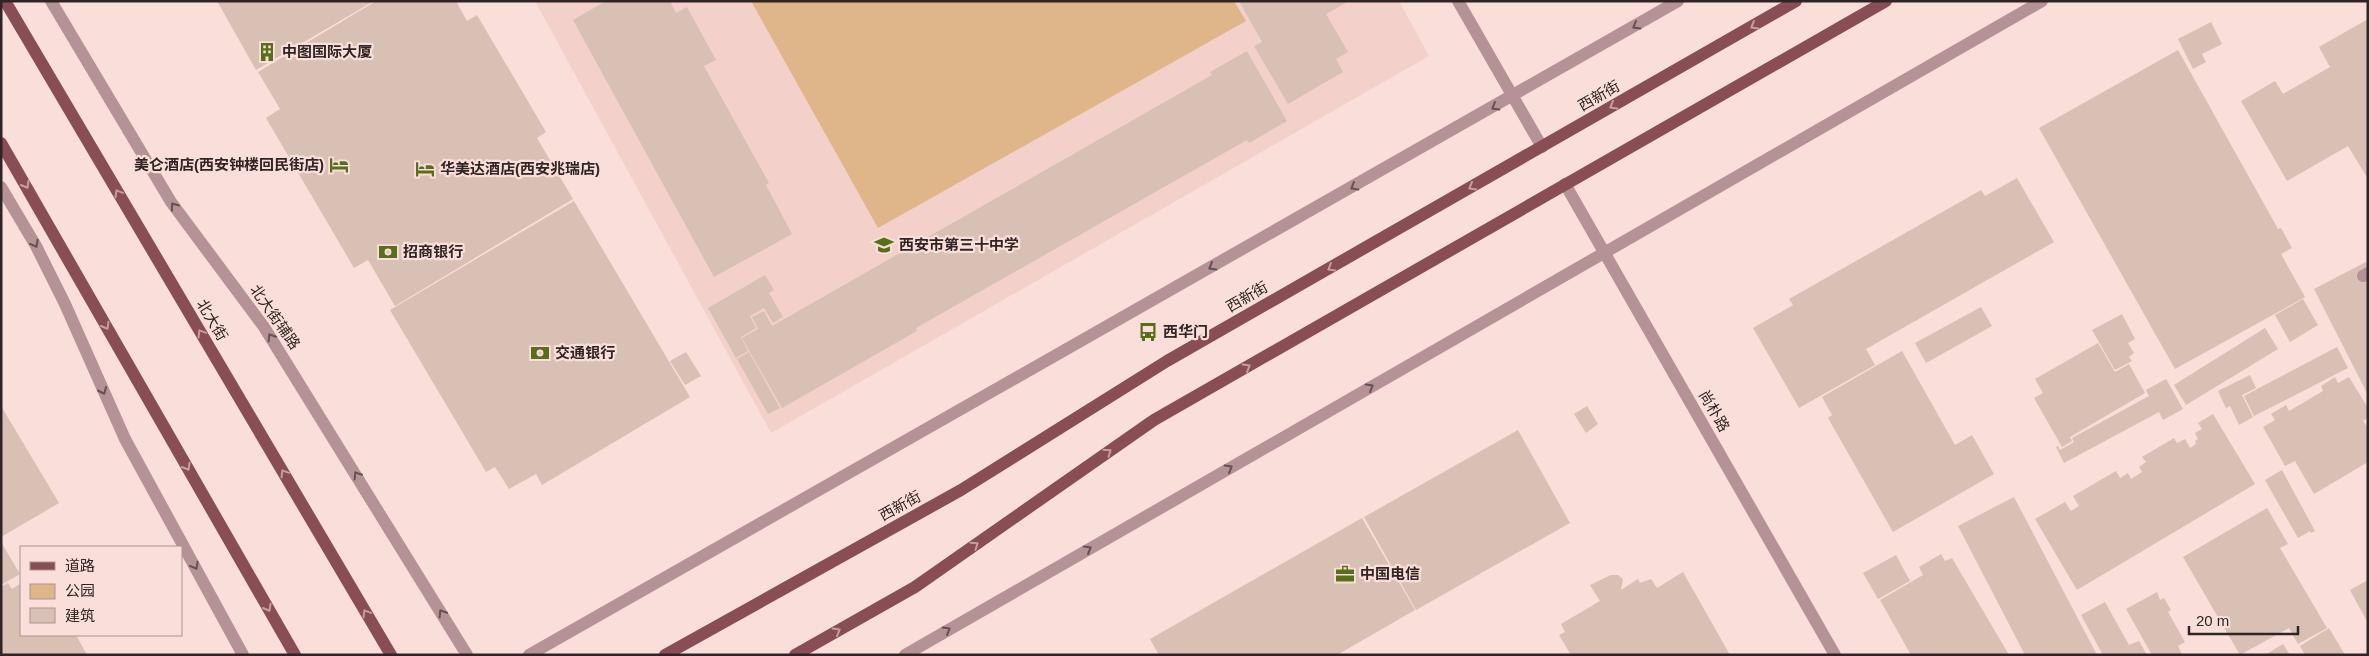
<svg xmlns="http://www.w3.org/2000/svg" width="2369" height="656" font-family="Helvetica,'Noto Sans SC',sans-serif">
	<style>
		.built { fill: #f4d0ca }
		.green { fill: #dfb58a }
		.building { fill: #d8c0b4 }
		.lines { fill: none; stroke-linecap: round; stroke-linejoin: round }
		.minor { stroke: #b59296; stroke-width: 12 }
		.major { stroke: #884d55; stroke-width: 12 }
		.oneway { stroke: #655152 }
		.oneway2 { stroke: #c79d9e }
		.labels { text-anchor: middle; stroke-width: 4.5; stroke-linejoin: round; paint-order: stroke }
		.poi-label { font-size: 15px; font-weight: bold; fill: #302524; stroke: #faded9; text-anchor: start }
		.street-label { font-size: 15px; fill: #302524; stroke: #faded9 }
	</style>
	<rect width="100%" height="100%" fill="#faded9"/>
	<polygon class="built" points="535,1 1399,1 1429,56 771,433"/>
	<polygon class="green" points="751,1 1234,1 1246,21 878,228"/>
	<g class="building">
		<polygon points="217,1 374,1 256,70"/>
		<polygon points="376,1 456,1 467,21 477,15 546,132 537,138 573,199 395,306 368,260 354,268 266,118 280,109 258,72"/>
		<polygon points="606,1 670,1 676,13 687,7 716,60 704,66 769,183 766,185 792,234 714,277 573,20"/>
		<polygon points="1239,1 1349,1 1326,14 1348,52 1336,59 1343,72 1288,104 1254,46 1262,42"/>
		<polygon points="2368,19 2368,179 2348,146 2287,181 2241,101 2275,81 2283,94 2330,67 2319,47"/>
		<polygon points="2211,22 2222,44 2202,54 2206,62 2193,69 2178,39"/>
		<polygon points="2178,50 2278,229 2281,228 2292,248 2281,254 2305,297 2175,369 2039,128"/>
		<polygon points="1247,51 1287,121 1249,143 1247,140 916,328 917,331 782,408 742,338 758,329 752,317 764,311 772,326 1212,75 1210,72"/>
		<polygon points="2017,178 2054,242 1866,349 1875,365 1799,408 1753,328 1793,305 1789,299 1981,190 1985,196"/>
		<polygon points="574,201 690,397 542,485 536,474 509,489 495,467 486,472 390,310"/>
		<polygon points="2368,261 2368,395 2314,289"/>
		<polygon points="765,275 774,290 769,293 783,317 773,323 764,308 750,316 756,328 741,337 748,351 736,358 708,308"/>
		<polygon points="2303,299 2318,325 2290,342 2275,315"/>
		<polygon points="1981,307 1992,326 1926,363 1915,343"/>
		<polygon points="2122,314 2135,339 2128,343 2134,353 2129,357 2132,361 2115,370 2092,330"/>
		<polygon points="2265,328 2278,349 2186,405 2174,385"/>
		<polygon points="2098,343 2115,372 2129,364 2145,393 2070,437 2072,441 2062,447 2034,398 2043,393 2035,379"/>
		<polygon points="2337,347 2348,368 2254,416 2244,396"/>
		<polygon points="1902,351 1955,445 1972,435 1994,474 1893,532 1828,418 1832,415 1822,397"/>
		<polygon points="686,352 701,376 685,385 670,361"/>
		<polygon points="749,352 780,408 768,414 737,359"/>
		<polygon points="2250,375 2256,388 2242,395 2253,417 2239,425 2230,406 2226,408 2218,391"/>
		<polygon points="2335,377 2338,383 2349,377 2368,408 2368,418 2363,421 2368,428 2368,462 2314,494 2295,461 2285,466 2263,427 2275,420 2271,414 2286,405 2289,411 2323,391 2321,386"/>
		<polygon points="2166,379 2183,409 2163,420 2159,412 2064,463 2056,447 2058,446 2060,450 2074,442 2072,438 2149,396 2146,390"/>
		<polygon points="1,406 59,503 1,537"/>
		<polygon points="1587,406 1598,424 1586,433 1574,414"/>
		<polygon points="2213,414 2255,484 2077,590 2035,519 2065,502 2071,511 2079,506 2073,496 2116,471 2120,478 2128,473 2131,479 2142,472 2139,467 2146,462 2142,457 2174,438 2177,443 2185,439 2190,448 2196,444 2195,441 2198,439 2195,433 2202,429 2198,423"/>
		<polygon points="1518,430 1570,523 1416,610 1364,517"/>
		<polygon points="2282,470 2315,531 2311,533 2310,531 2298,538 2265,480"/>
		<polygon points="2014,497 2097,655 2025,655 1958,526"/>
		<polygon points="2267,508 2288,544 2280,548 2327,628 2298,644 2289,628 2240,655 2183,557"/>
		<polygon points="1362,518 1415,610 1337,655 1159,655 1150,639"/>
		<polygon points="1,542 20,574 1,585"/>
		<polygon points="1941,554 1945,561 1952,558 2009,655 1911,655 1880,600 1923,575 1919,567"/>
		<polygon points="1896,555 1910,581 1878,599 1863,573"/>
		<polygon points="1683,572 1730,655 1571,655 1559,635 1565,632 1561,624 1600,601 1590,585 1611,575 1618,575 1623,579 1621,590 1638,579 1640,583 1651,579 1657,588"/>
		<polygon points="2368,580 2368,623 2350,590"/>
		<polygon points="8,583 12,589 21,583 21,635 76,635 87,655 1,655 1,587"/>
		<polygon points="2157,592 2160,600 2164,598 2171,610 2168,612 2185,642 2178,646 2182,655 2152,655 2126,609"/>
		<polygon points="2105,602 2129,645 2139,641 2147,655 2103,655 2081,615"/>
		<polygon points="2329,628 2345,655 2305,655 2300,646"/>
		<polygon points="2283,644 2290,655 2265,655"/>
	</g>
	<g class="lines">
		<g class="minor">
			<polyline points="51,1 171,202 264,327 467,655"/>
			<polyline points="1458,1 1542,147"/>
			<polyline points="1565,184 1835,655"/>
			<polyline points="1,187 36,246 65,304 125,439 243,655"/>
			<polyline points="2363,276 2368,273"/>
			<polyline points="529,655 1678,1"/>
			<polyline points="905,655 2042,1"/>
		</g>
		<g class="major">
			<polyline points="5,1 391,655"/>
			<polyline points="1,143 295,655"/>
			<polyline points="665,655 961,490 1167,361 1796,1"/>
			<polyline points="795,655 915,587 1154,420 1886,1"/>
		</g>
	</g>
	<defs><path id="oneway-chevron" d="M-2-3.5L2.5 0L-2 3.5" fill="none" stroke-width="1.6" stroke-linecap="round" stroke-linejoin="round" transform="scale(1.25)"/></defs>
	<g class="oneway">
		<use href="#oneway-chevron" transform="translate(1636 26) rotate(150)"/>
		<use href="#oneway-chevron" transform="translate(1495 107) rotate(150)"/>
		<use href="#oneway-chevron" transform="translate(1354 187) rotate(150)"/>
		<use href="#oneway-chevron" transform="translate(174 206) rotate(-126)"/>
		<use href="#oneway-chevron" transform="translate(35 244) rotate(61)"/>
		<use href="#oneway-chevron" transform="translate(1212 267) rotate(150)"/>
		<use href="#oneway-chevron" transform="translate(271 337) rotate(-122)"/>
		<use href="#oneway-chevron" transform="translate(1370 387) rotate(-30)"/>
		<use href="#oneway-chevron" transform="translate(103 391) rotate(66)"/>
		<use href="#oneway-chevron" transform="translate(1229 468) rotate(-30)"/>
		<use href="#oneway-chevron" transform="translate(357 475) rotate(-122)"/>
		<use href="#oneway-chevron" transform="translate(1088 549) rotate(-30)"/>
		<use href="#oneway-chevron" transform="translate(195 566) rotate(61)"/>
		<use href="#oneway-chevron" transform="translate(442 613) rotate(-122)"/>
		<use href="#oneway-chevron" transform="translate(947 630) rotate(-30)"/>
	</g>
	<g class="oneway2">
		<use href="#oneway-chevron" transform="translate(1754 26) rotate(150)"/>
		<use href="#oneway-chevron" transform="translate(1613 106) rotate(150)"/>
		<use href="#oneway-chevron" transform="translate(26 185) rotate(60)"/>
		<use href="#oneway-chevron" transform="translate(1472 187) rotate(150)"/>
		<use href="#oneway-chevron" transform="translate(118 193) rotate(-121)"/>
		<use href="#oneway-chevron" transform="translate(1331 268) rotate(150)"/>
		<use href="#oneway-chevron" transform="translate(106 326) rotate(60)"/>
		<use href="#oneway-chevron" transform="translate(201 333) rotate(-121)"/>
		<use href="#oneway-chevron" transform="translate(1247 367) rotate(-30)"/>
		<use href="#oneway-chevron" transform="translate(1108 452) rotate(-35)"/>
		<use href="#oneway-chevron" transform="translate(187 467) rotate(60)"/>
		<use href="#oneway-chevron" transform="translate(284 473) rotate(-121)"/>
		<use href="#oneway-chevron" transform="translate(975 545) rotate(-35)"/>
		<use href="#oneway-chevron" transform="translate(268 608) rotate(60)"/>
		<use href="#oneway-chevron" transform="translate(366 613) rotate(-121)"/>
		<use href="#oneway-chevron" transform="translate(837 631) rotate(-30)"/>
	</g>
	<defs>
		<g id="building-bare" transform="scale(1.5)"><path d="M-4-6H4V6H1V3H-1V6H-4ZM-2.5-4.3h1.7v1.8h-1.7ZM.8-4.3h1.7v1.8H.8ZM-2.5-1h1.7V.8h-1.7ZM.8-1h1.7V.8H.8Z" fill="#596e1d" stroke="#faded9" stroke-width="2.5" paint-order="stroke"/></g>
		<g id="hotel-bare" transform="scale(1.5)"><path d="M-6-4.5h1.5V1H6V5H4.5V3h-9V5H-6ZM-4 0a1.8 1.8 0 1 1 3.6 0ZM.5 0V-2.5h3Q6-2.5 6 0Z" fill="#596e1d" stroke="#faded9" stroke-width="2.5" paint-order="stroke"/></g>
		<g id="school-bare" transform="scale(1.5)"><path d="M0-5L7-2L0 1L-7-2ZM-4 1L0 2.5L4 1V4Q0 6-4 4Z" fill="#596e1d" stroke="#faded9" stroke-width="2.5" paint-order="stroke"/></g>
		<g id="bank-bare" transform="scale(1.5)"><path d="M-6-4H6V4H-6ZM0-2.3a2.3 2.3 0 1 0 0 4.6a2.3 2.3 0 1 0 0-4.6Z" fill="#596e1d" stroke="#faded9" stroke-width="2.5" paint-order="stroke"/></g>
		<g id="bus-bare" transform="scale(1.5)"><path d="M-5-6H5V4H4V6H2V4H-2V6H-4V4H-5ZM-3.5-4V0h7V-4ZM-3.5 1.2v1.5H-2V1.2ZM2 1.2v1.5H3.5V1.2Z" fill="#596e1d" stroke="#faded9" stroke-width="2.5" paint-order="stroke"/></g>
		<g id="office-bare" transform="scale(1.5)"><path d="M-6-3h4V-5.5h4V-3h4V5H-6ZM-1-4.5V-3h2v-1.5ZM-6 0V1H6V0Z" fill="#596e1d" stroke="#faded9" stroke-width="2.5" paint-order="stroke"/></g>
	</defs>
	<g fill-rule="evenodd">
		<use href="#building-bare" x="267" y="52"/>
		<use href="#hotel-bare" x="339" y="165"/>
		<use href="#hotel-bare" x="425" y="169"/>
		<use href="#school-bare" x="884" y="245"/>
		<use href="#bank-bare" x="388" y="252"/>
		<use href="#bus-bare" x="1148" y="332"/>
		<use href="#bank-bare" x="540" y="353"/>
		<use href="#office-bare" x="1345" y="574"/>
	</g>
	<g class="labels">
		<g class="poi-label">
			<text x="282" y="57">中图国际大厦</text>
			<text x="324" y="170" text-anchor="end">美仑酒店(西安钟楼回民街店)</text>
			<text x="440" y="174">华美达酒店(西安兆瑞店)</text>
			<text x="899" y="250">西安市第三十中学</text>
			<text x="403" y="257">招商银行</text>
			<text x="1163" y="337">西华门</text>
			<text x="555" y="358">交通银行</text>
			<text x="1360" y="579">中国电信</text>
		</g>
		<g class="street-label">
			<text transform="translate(1599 96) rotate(-30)" y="5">西新街</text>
			<text transform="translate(1247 297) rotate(-30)" y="5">西新街</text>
			<text transform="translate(275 317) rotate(55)" y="5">北大街辅路</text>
			<text transform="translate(212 320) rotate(59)" y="5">北大街</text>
			<text transform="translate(1714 411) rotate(60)" y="5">尚朴路</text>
			<text transform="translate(900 506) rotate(-29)" y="5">西新街</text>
		</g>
	</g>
	<rect width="2369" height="656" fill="none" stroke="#302524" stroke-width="5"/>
	<rect x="20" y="546" width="162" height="90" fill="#faded9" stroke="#a99491"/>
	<rect x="30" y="562" width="25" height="8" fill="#884d55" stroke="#a99491"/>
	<text x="65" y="571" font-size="15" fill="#302524">道路</text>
	<rect x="30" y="584" width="25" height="15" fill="#dfb58a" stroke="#a99491"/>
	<text x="65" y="596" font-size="15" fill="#302524">公园</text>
	<rect x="30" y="608" width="25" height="15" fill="#d8c0b4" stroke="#a99491"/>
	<text x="65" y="621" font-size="15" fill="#302524">建筑</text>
	<path d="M2189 626v8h109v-8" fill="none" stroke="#302524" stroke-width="2.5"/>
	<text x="2196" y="626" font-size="15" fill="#302524" stroke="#faded9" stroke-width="4" paint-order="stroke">20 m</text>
</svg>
